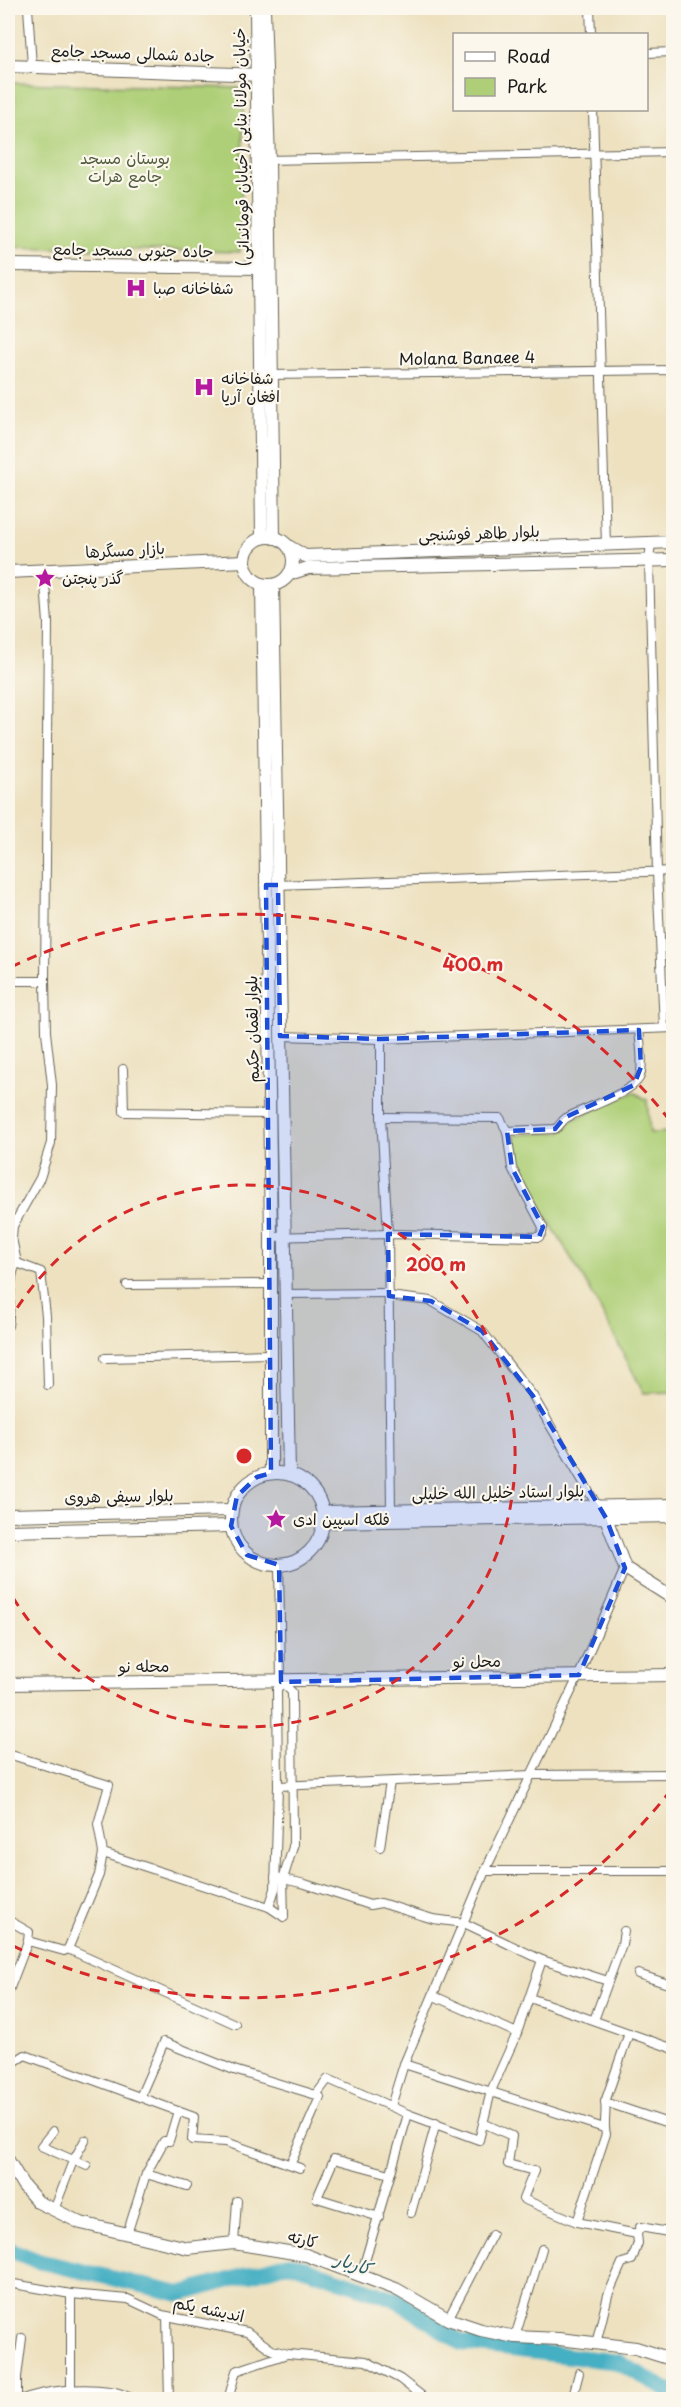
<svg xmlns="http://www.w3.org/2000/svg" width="681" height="2407" font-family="'Playpen Sans','Playpen Sans Arabic',sans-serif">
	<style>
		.green { fill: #aecf77; stroke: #65764a; stroke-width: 1.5 }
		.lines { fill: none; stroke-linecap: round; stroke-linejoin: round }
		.river { stroke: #45afc3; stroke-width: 16 }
		.street-casing { stroke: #656155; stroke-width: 10 }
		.secondary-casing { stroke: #656155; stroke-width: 14 }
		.street { stroke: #fff; stroke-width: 8 }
		.secondary { stroke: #fff; stroke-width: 12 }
		.marked { fill: #1d4ed8; fill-opacity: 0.2; stroke: #1d4ed8; stroke-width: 4.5; stroke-dasharray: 12 8; stroke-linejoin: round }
		.ring { fill: none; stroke: #d62828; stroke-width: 3; stroke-dasharray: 10 8 }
		.labels { text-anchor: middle; stroke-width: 4.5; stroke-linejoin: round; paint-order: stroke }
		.street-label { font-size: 16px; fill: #1c1c1c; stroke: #fbf7ec }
		.park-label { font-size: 16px; fill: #4f5b3c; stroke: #fbf7ec }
		.poi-label { font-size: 16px; fill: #1c1c1c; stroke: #fbf7ec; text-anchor: start }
		.water-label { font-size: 18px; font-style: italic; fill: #2e5e67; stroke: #fbf7ec }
		.centre { fill: #d62828; stroke: #fbf7ec; stroke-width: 3 }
		.ring-label { font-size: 18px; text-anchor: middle; font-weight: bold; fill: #d62828; stroke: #fbf7ec; stroke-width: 4.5; stroke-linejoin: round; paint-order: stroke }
	</style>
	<rect width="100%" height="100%" fill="#fbf7ec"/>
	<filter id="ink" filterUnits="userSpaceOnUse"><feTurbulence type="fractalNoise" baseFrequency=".0167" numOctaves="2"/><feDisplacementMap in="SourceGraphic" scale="12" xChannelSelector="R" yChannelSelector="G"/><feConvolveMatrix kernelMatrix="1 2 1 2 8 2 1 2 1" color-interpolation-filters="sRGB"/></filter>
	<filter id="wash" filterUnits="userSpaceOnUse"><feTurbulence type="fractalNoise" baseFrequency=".008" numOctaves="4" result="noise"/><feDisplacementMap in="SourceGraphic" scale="24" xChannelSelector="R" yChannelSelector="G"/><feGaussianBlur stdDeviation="1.35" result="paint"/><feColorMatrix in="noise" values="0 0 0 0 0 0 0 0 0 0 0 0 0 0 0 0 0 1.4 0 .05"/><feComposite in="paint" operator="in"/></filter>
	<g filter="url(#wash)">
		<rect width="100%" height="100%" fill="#ede1c0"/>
		<g class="green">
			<polygon points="8,83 244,88 240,252 8,247"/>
			<polygon points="634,1092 647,1100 650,1133 673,1132 673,1392 644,1393 588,1286 517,1168 515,1135 561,1132 568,1122"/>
		</g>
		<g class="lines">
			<polyline class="river" points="8,2249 38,2261 180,2294 290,2263 396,2299 462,2343 618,2362 674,2394"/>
		</g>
	</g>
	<g filter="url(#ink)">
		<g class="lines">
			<g class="street-casing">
				<g id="street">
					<polyline points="28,8 32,66"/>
					<polyline points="590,8 591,34"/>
					<polyline points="646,53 674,52"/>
					<polyline points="593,110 606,545"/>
					<polyline points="266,160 674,152"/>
					<polyline points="267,375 674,370"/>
					<polyline points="651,543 649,561 657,872 664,1028"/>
					<polyline points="276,885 674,871"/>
					<polyline points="8,981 45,981"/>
					<polyline points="280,1036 381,1039 674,1028"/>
					<polyline points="381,1039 381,1117 388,1234 391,1511"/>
					<polyline points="123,1069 124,1112 269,1114"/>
					<path d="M507,1131L555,1129C561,1126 562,1119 568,1117C583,1109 635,1092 640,1076C644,1063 640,1044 639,1030"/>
					<polyline points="271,1237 388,1234 539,1237 542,1233 543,1227 512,1168 507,1131 500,1118 381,1117"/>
					<polyline points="17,1263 41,1272 46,1316 48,1385"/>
					<polyline points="127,1285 271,1284"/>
					<polyline points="285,1294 389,1293"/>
					<polyline points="389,1296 431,1301 482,1331 533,1396 599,1509"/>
					<path d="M8,1326C11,1308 8,1276 17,1263L12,1238L13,1226L40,1178L51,1143L52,1085L46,1032L45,981L48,623L44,571"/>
					<polyline points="105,1358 271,1354"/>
					<polyline points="281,1682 292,1692 293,1847 283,1879 284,1917"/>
					<polyline points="8,1754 109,1785 98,1824 103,1853 269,1907 284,1917"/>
					<polyline points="278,1786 532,1775 674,1774"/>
					<polyline points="380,1847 390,1782"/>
					<polyline points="485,1871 674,1871"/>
					<polyline points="275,1877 305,1884 370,1905 381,1903 433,1919 464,1923 542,1960 608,1981"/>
					<polyline points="269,1907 275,1889 278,1786 277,1690 281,1682 279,1565"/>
					<polyline points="8,1920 29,1932 28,1941 8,1993"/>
					<polyline points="28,1941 64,1951 68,1949 235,2024"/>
					<polyline points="68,1949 99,1875 103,1853"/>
					<polyline points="638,1974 674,1986"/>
					<polyline points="434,1996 517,2033"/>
					<polyline points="530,1998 674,2049"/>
					<polyline points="594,2020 622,1944 624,1931"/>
					<polyline points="404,2064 604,2128"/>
					<polyline points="8,2066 25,2055 194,2117 192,2140 226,2142 300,2168"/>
					<polyline points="140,2097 164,2042 234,2070 316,2095 328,2079 408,2114 479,2140 491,2091 517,2033 542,1960"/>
					<polyline points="605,2102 674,2125"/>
					<polyline points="391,2106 404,2064 485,1871 579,1675 625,1568"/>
					<polyline points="483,2123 512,2136 508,2164 534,2171 523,2199 577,2222 637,2234 640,2227 674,2233"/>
					<polyline points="53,2131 41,2146 87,2166"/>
					<polyline points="291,2163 320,2097 316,2095"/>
					<polyline points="146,2174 187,2186"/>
					<polyline points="54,2210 73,2161 85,2140"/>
					<polyline points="411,2213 436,2123"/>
					<polyline points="379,2217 317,2198 334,2159 390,2174"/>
					<path d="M577,2222L606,2134C603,2124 607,2113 605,2102L629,2033"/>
					<polyline points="127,2234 146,2174 164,2141 169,2141 178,2111"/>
					<polyline points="234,2243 237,2201"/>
					<polyline points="361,2275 408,2114"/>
					<polyline points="8,2283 71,2294 128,2299 162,2315 247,2332 272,2350 288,2354 366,2361 400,2379 427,2400"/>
					<polyline points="167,2316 169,2400"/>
					<polyline points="448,2319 492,2235"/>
					<polyline points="515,2337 542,2249"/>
					<polyline points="596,2344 608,2295 622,2263 632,2260 638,2243 637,2234"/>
					<polyline points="71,2391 71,2294"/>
					<polyline points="17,2400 17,2377 22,2338"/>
					<path d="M20,2400C46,2390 82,2387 110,2391C119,2392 128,2397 137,2400"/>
					<polyline points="228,2400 236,2371 287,2354"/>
					<polyline points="572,2400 579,2373"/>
				</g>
			</g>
			<g class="secondary-casing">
				<g id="secondary">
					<polyline points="256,8 262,538"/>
					<polyline points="264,8 269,161 274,538"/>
					<polyline points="8,66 265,75"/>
					<polyline points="8,265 259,268"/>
					<circle cx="269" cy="561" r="24"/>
					<polyline points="288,546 305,556 674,542"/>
					<polyline points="8,572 245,561"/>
					<polyline points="289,574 308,568 674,560"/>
					<polyline points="262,585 271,1237 271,1473"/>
					<polyline points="273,585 289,1474"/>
					<circle cx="277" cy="1519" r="46"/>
					<polyline points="323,1512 674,1505"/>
					<polyline points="8,1515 232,1510"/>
					<polyline points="606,1518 625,1568 674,1599"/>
					<polyline points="324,1522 674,1516"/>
					<polyline points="8,1531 231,1526"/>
					<polyline points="8,1684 674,1675"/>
					<polyline points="8,2160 23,2185 38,2202 81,2223 188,2248 234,2243 306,2255 396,2289 448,2319 481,2330 515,2337 559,2339 636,2348 674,2360"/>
				</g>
			</g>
			<use href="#street" class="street"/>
			<use href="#secondary" class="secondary"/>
		</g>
	</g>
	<path class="marked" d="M266,885H278L280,1036L381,1039L639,1030L641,1067L634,1085L564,1118L555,1129L507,1131L512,1168L543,1227L539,1237L388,1234L389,1296L431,1301L482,1331L533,1396L606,1518L625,1568L579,1675L281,1682L279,1565L247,1555L231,1526L237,1496L257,1477L271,1473Z"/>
	<g class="ring">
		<path d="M8 1323A271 271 0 1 1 8 1589"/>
		<path d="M671 1790A542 542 0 0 1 11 1945M11 967A542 542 0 0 1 671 1122"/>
	</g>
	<defs>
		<g id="hospital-bare" transform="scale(1.62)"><path d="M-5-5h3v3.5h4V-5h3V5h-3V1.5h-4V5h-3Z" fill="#b5179e" stroke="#fbf7ec" stroke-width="2.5" paint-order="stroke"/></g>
		<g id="sight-bare" transform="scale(1.62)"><path d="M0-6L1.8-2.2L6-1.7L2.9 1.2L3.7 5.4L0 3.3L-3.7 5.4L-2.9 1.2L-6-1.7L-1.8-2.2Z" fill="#b5179e" stroke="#fbf7ec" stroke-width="2.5" paint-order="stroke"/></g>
	</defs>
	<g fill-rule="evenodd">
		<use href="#hospital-bare" x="136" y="288"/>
		<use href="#hospital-bare" x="204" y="387"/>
		<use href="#sight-bare" x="45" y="578"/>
		<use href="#sight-bare" x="276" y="1519"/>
	</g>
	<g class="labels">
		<g class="street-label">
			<text transform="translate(133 53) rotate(2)" y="6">جاده شمالی مسجد جامع</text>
			<text transform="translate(241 147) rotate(-91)" y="6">خیابان مولانا بنایی (خیابان قوماندانی)</text>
			<text transform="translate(133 250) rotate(1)" y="6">جاده جنوبی مسجد جامع</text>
			<text transform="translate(467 358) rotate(-1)" y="6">Molana Banaee 4</text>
			<text transform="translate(479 533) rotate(-2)" y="6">بلوار طاهر فوشنجی</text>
			<text transform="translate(125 550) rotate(-3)" y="6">بازار مسگرها</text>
			<text transform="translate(252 1029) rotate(-91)" y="6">بلوار لقمان حکیم</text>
			<text transform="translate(498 1492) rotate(-1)" y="6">بلوار استاد خلیل الله خلیلی</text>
			<text transform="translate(119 1496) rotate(-1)" y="6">بلوار سیفی هروی</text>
			<text transform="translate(477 1661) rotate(-1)" y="6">محل نو</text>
			<text transform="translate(144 1666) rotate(-1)" y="6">محله نو</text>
			<text transform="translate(303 2239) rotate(14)" y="6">کارته</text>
			<text transform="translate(209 2309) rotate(12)" y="6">اندیشه یکم</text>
		</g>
		<g class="park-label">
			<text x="125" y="164">بوستان مسجد<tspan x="125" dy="18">جامع هرات</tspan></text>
		</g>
		<g class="poi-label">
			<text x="153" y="294">شفاخانه صبا</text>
			<text x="221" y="384">شفاخانه<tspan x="221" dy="18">افغان آریا</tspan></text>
			<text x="62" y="584">گذر پنجتن</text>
			<text x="293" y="1525">فلکه اسپین ادی</text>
		</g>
		<g class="water-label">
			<text transform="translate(353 2264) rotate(18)" y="6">کاربار</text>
		</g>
	</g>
	<circle cx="244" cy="1456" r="9" class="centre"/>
	<g class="ring-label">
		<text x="473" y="971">400 m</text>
		<text x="436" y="1271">200 m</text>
	</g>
	<rect width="681" height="2407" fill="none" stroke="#fbf7ec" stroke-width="30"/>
	<rect x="453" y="33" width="195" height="78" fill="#fbf7ec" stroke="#a29f99" stroke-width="1.5"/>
	<rect x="465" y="52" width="30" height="9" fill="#ffffff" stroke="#a29f99" stroke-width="1.5"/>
	<text x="507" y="63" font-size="18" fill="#1c1c1c">Road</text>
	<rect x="465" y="78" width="30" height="18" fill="#aecf77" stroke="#a29f99" stroke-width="1.5"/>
	<text x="507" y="93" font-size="18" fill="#1c1c1c">Park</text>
</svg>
